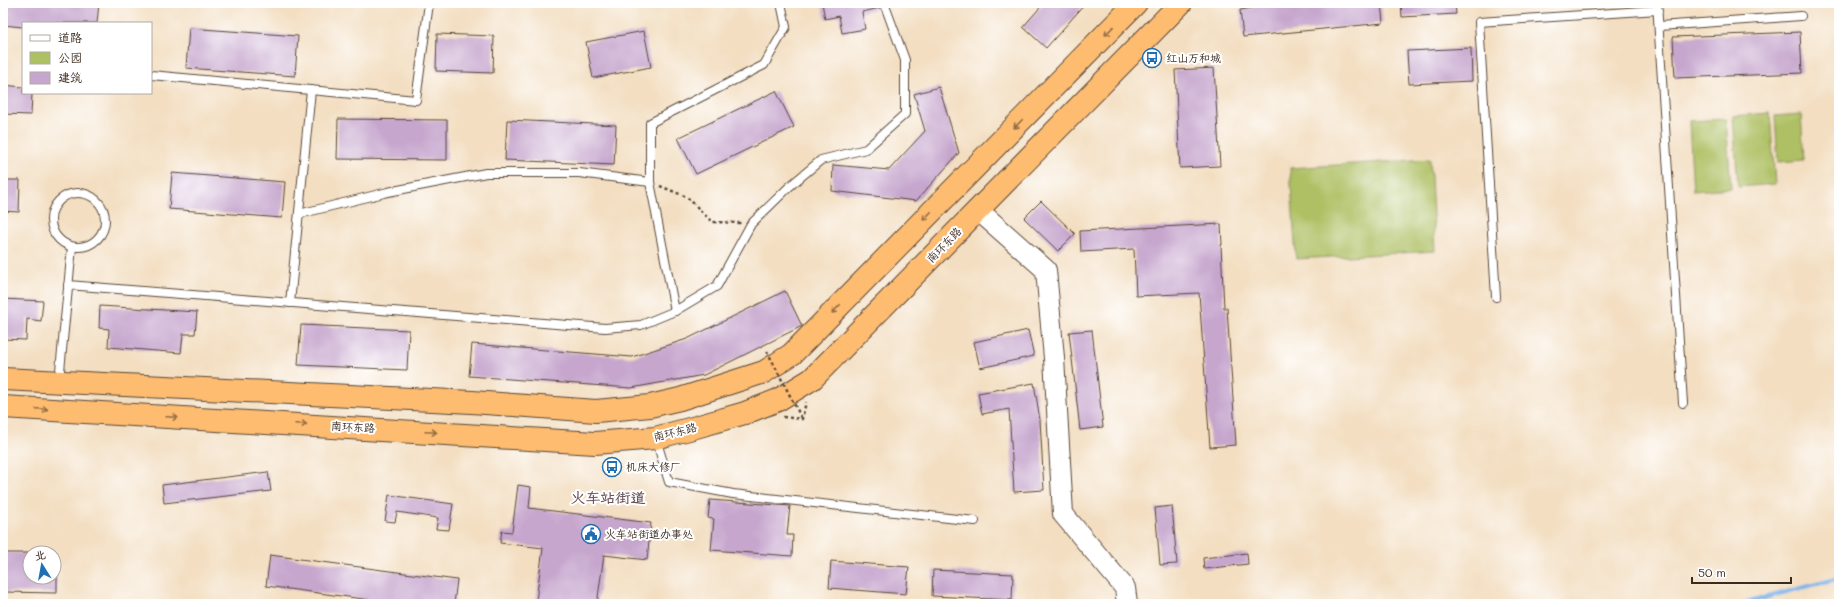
<svg xmlns="http://www.w3.org/2000/svg" width="1842" height="607" font-family="Mali,'LXGW WenKai TC',sans-serif">
	<style>
		.green { fill: #aec064; stroke: #747541 }
		.lines { fill: none; stroke-linecap: round; stroke-linejoin: round }
		.stream { stroke: #7cb3eb; stroke-width: 4 }
		.building { fill: #c6a6cd }
		.service-casing { stroke: #574536; stroke-width: 10 }
		.tertiary-casing { stroke: #574536; stroke-width: 22 }
		.trunk-casing { stroke: #574536; stroke-width: 24 }
		.path { stroke: #574536; stroke-width: 2.5; stroke-dasharray: 3 3; stroke-linecap: butt }
		.service { stroke: #fff; stroke-width: 8 }
		.tertiary { stroke: #fff; stroke-width: 20 }
		.trunk { stroke: #febc70; stroke-width: 22 }
		.path-bridge { stroke: #574536; stroke-width: 2.5; stroke-dasharray: 3 3; stroke-linecap: butt }
		.oneway { stroke: #936c43 }
		.labels { text-anchor: middle; stroke-width: 4; stroke-linejoin: round; paint-order: stroke }
		.poi-label { font-size: 11px; fill: #3b2a1e; stroke: #fff; text-anchor: start }
		.street-label { font-size: 11px; fill: #3b2a1e; stroke: #fff }
		.district-label { font-size: 15px; font-weight: bold; fill: #6c555b; stroke: #fff }
	</style>
	<rect width="100%" height="100%" fill="#fff"/>
	<filter id="ink" filterUnits="userSpaceOnUse"><feTurbulence type="fractalNoise" baseFrequency=".025" numOctaves="2"/><feDisplacementMap in="SourceGraphic" scale="8" xChannelSelector="R" yChannelSelector="G"/><feConvolveMatrix kernelMatrix="1 2 1 2 8 2 1 2 1" color-interpolation-filters="sRGB"/></filter>
	<filter id="wash" filterUnits="userSpaceOnUse"><feTurbulence type="fractalNoise" baseFrequency=".012" numOctaves="4" result="noise"/><feDisplacementMap in="SourceGraphic" scale="16" xChannelSelector="R" yChannelSelector="G"/><feGaussianBlur stdDeviation="0.9" result="paint"/><feColorMatrix in="noise" values="0 0 0 0 0 0 0 0 0 0 0 0 0 0 0 0 0 1.4 0 .05"/><feComposite in="paint" operator="in"/></filter>
	<g filter="url(#wash)">
		<rect width="100%" height="100%" fill="#f3dec1"/>
		<g class="green">
			<polygon points="1770,113 1775,184 1738,187 1733,116"/>
			<polygon points="1801,114 1804,160 1778,162 1775,116"/>
			<polygon points="1726,119 1731,188 1693,191 1689,121"/>
			<polygon points="1430,159 1435,251 1296,259 1290,168"/>
		</g>
		<g class="lines">
			<polyline class="stream" points="1742,604 1839,578"/>
		</g>
		<g id="blocks">
			<g class="building">
				<polygon points="3,3 99,3 97,23 23,23 23,27 3,25"/>
				<polygon points="822,3 879,3 880,8 862,12 865,29 842,33 839,16 825,19"/>
				<polygon points="1044,3 1086,3 1046,48 1023,27"/>
				<polygon points="1252,3 1381,3 1383,23 1243,37 1240,10 1253,8"/>
				<polygon points="1401,3 1455,3 1456,14 1402,17"/>
				<polygon points="189,28 298,36 295,76 186,68"/>
				<polygon points="644,31 651,67 593,78 586,42"/>
				<polygon points="1800,32 1802,73 1675,78 1673,37"/>
				<polygon points="437,34 494,36 493,73 436,71"/>
				<polygon points="1471,48 1472,81 1409,84 1407,51"/>
				<polygon points="1214,68 1220,166 1180,168 1175,70"/>
				<polygon points="3,85 23,87 23,93 32,93 31,115 3,114"/>
				<polygon points="939,87 959,153 916,201 832,191 833,165 889,170 925,131 914,94"/>
				<polygon points="776,91 794,127 696,174 678,138"/>
				<polygon points="338,119 447,120 447,160 337,159"/>
				<polygon points="507,120 616,125 614,165 505,160"/>
				<polygon points="172,173 285,182 282,218 169,209"/>
				<polygon points="3,180 20,180 19,212 3,211"/>
				<polygon points="1041,201 1075,234 1058,251 1024,218"/>
				<polygon points="1221,224 1222,245 1221,245 1224,308 1227,308 1236,445 1210,447 1199,293 1136,296 1134,249 1081,252 1080,231"/>
				<polygon points="785,291 802,326 704,375 631,388 469,376 472,344 632,357 687,339"/>
				<polygon points="3,299 43,301 41,321 27,319 26,340 3,339"/>
				<polygon points="100,306 197,312 195,334 183,334 181,353 108,347 109,329 99,328"/>
				<polygon points="301,325 409,330 407,370 298,365"/>
				<polygon points="1028,330 1034,356 980,368 974,342"/>
				<polygon points="1092,330 1103,427 1080,430 1069,332"/>
				<polygon points="1034,383 1040,420 1044,490 1014,492 1009,409 982,414 978,393"/>
				<polygon points="268,472 271,491 164,503 162,485"/>
				<polygon points="518,485 531,487 529,508 651,523 647,560 604,555 597,604 563,603 563,604 536,601 543,548 500,543 502,531 512,532"/>
				<polygon points="389,495 453,504 449,530 436,529 438,518 397,512 395,522 385,521"/>
				<polygon points="710,500 790,506 787,535 793,535 792,556 711,550 714,519 708,518"/>
				<polygon points="1172,506 1177,564 1160,565 1155,508"/>
				<polygon points="4,553 30,553 30,577 57,577 57,593 3,592"/>
				<polygon points="1247,553 1248,564 1204,569 1203,558"/>
				<polygon points="270,555 457,580 454,604 401,604 266,586"/>
				<polygon points="831,561 909,567 906,594 829,588"/>
				<polygon points="933,570 1013,574 1012,600 932,596"/>
			</g>
		</g>
	</g>
	<g filter="url(#ink)">
		<use href="#blocks" fill-opacity="0" stroke="#574536" stroke-width="1"/>
		<g class="lines">
			<g class="service-casing">
				<g id="service">
					<polyline points="1657,3 1683,403"/>
					<polyline points="1659,26 1801,16"/>
					<polyline points="151,75 416,100 429,3"/>
					<circle cx="78" cy="220" r="27"/>
					<polyline points="299,214 388,192 486,173 579,173 650,182"/>
					<polyline points="68,285 605,328 641,325 675,311 717,286 751,224 790,186 821,160 866,149 905,114 905,60 884,3"/>
					<polyline points="1496,297 1479,22 1658,10"/>
					<polyline points="290,303 311,90"/>
					<polyline points="675,311 650,182 650,123 764,65 786,27 781,3"/>
					<polyline points="59,381 72,247"/>
					<polyline points="656,439 669,482 733,494 975,521"/>
				</g>
			</g>
			<g class="tertiary-casing">
				<polyline id="tertiary" points="978,210 1046,270 1054,358 1063,514 1125,588 1127,604"/>
			</g>
			<g class="trunk-casing">
				<g id="trunk">
					<polyline points="3,379 472,402 596,411 650,406 680,399 764,372 792,354 1136,3"/>
					<polyline points="3,407 595,443 655,438 689,429 745,413 778,400 812,379 1181,3"/>
				</g>
			</g>
			<g class="path">
				<polyline points="660,186 687,197 712,222 741,223"/>
				<polyline points="783,417 802,419 806,402"/>
			</g>
			<use href="#service" class="service"/>
			<use href="#tertiary" class="tertiary"/>
			<use href="#trunk" class="trunk"/>
			<polyline class="path-bridge" points="767,351 802,419"/>
		</g>
		<defs><path id="oneway-shaft" d="M-6 0H5M1.5-3L5.5 0L1.5 3" fill="none" stroke-width="1.6" stroke-linecap="round" stroke-linejoin="round"/></defs>
		<g class="oneway">
			<use href="#oneway-shaft" transform="translate(1109 31) rotate(134)"/>
			<use href="#oneway-shaft" transform="translate(1018 124) rotate(134)"/>
			<use href="#oneway-shaft" transform="translate(927 216) rotate(134)"/>
			<use href="#oneway-shaft" transform="translate(836 309) rotate(134)"/>
			<use href="#oneway-shaft" transform="translate(42 409) rotate(3)"/>
			<use href="#oneway-shaft" transform="translate(172 417) rotate(3)"/>
			<use href="#oneway-shaft" transform="translate(301 424) rotate(3)"/>
			<use href="#oneway-shaft" transform="translate(431 432) rotate(3)"/>
		</g>
	</g>
	<defs>
		<g id="bus-ring" transform="scale(1)"><circle r="9.5" fill="#fff" stroke="#1f6fb2" stroke-width="1.5"/><path d="M-5-6H5V4H4V6H2V4H-2V6H-4V4H-5ZM-3.5-4V0h7V-4ZM-3.5 1.2v1.5H-2V1.2ZM2 1.2v1.5H3.5V1.2Z" fill="#1f6fb2"/></g>
		<g id="civic-ring" transform="scale(1)"><circle r="9.5" fill="#fff" stroke="#1f6fb2" stroke-width="1.5"/><path d="M-.6-6.5H3V-4.5H.6V-3L4-1V1h2V6H-6V1h2V-1L-.6-3ZM-1.2 2.5V6h2.4V2.5Z" fill="#1f6fb2"/></g>
	</defs>
	<g fill-rule="evenodd">
		<use href="#bus-ring" x="1152" y="58"/>
		<use href="#bus-ring" x="612" y="467"/>
		<use href="#civic-ring" x="591" y="534"/>
	</g>
	<g class="labels">
		<g class="poi-label">
			<text x="1166" y="62">红山万和城</text>
			<text x="626" y="471">机床大修厂</text>
			<text x="605" y="538">火车站街道办事处</text>
		</g>
		<g class="street-label">
			<text transform="translate(944 245) rotate(-46)" y="4">南环东路</text>
			<text transform="translate(353 427) rotate(3)" y="4">南环东路</text>
			<text transform="translate(675 432) rotate(-14)" y="4">南环东路</text>
		</g>
		<g class="district-label">
			<text x="608" y="503">火车站街道</text>
		</g>
	</g>
	<rect width="1842" height="607" fill="none" stroke="#fff" stroke-width="16"/>
	<rect x="22" y="22" width="130" height="72" fill="#ffffff" stroke="#b1aaa5"/>
	<rect x="30" y="35" width="20" height="6" fill="#ffffff" stroke="#b1aaa5"/>
	<text x="58" y="42" font-size="12" fill="#3b2a1e">道路</text>
	<rect x="30" y="52" width="20" height="12" fill="#aec064" stroke="#b1aaa5"/>
	<text x="58" y="62" font-size="12" fill="#3b2a1e">公园</text>
	<rect x="30" y="72" width="20" height="12" fill="#c6a6cd" stroke="#b1aaa5"/>
	<text x="58" y="82" font-size="12" fill="#3b2a1e">建筑</text>
	<g transform="translate(42 565) rotate(349)"><circle r="19" fill="#ffffff" stroke="#b1aaa5"/>
	<path d="M0-3L7 15L0 10L-7 15Z" fill="#1f6fb2"/>
	<text y="-6" font-size="11" font-weight="bold" text-anchor="middle" fill="#3b2a1e">北</text>
	</g>
	<path d="M1692 577v6h99v-6" fill="none" stroke="#3b2a1e" stroke-width="2"/>
	<text x="1698" y="577" font-size="12" fill="#3b2a1e" stroke="#ffffff" stroke-width="3" paint-order="stroke">50 m</text>
</svg>
